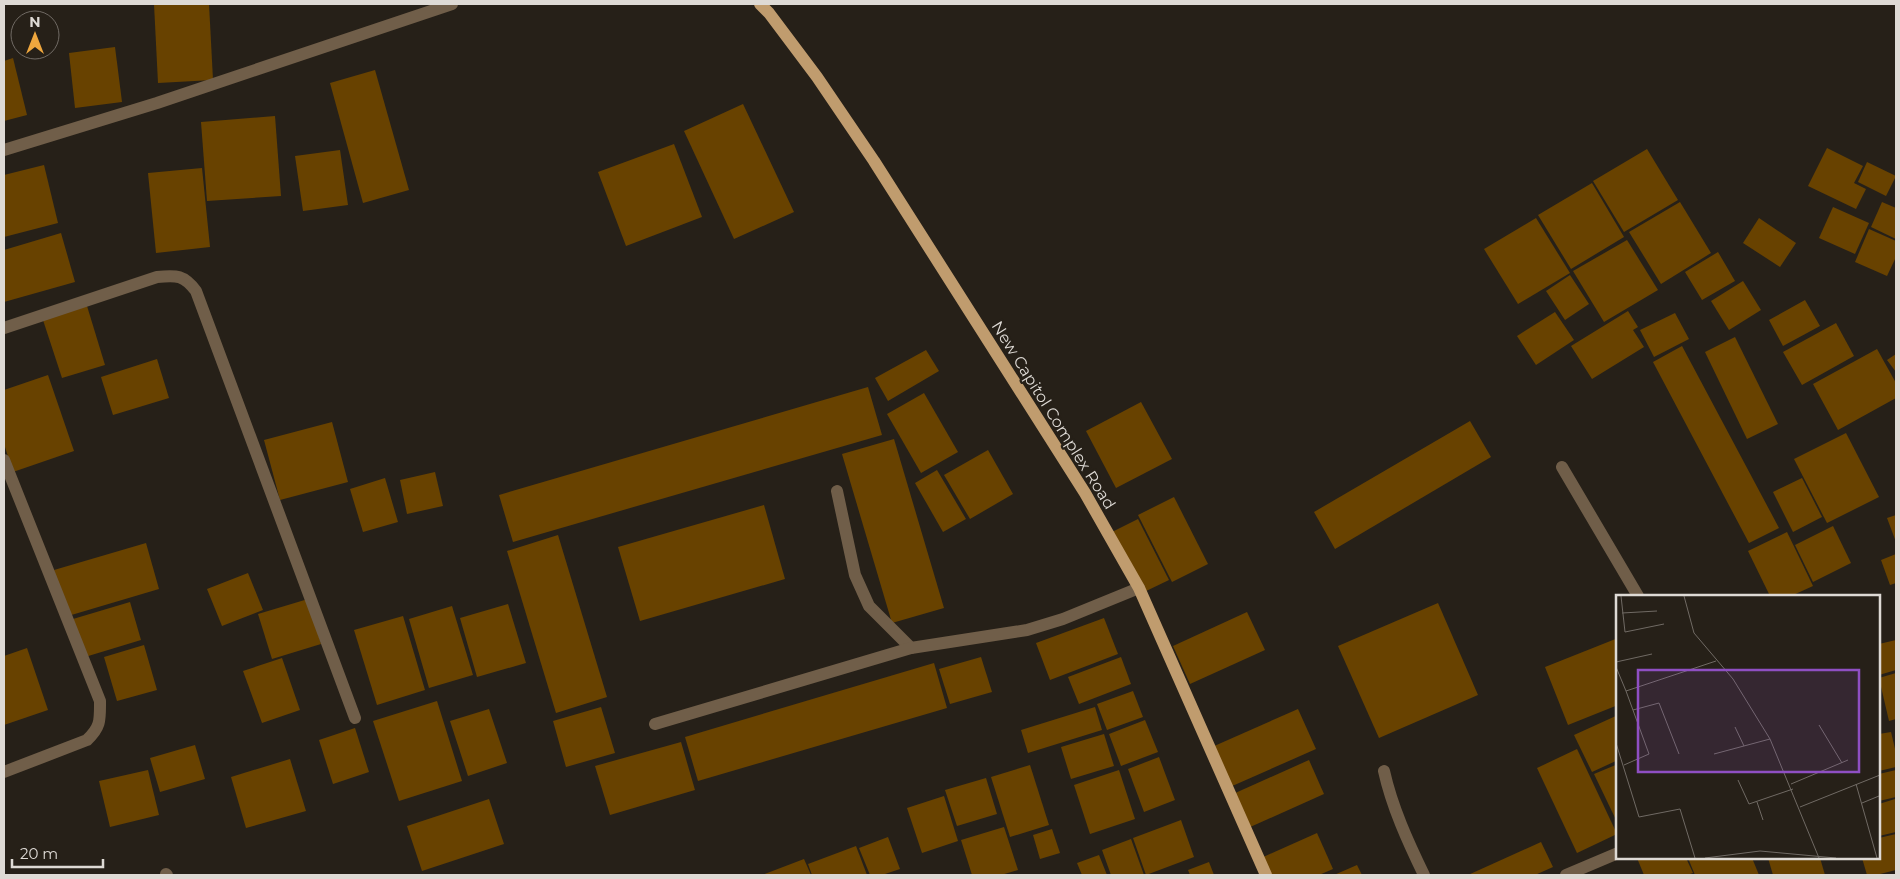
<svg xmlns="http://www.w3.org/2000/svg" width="1900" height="879" font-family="Montserrat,sans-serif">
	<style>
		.building { fill: #684200 }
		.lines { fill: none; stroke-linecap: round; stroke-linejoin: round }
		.minor { stroke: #705e49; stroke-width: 12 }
		.major { stroke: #c09c6e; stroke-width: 12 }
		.labels { text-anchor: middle; stroke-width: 4.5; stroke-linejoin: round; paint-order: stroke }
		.street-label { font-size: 16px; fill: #dedad5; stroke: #262018 }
		.inset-road { fill: none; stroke: #706a64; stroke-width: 1 }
		.view { fill: #8f4fc3; fill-opacity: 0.15; stroke: #8f4fc3; stroke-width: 2.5 }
		.inset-edge { fill: none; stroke: #dedad5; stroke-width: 2.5 }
	</style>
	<rect width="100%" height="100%" fill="#262018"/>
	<g class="building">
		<polygon points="154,4 209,4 213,80 158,83"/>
		<polygon points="115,47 122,102 75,108 69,53"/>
		<polygon points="13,58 27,115 4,121 4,61"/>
		<polygon points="375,70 409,190 363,203 330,83"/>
		<polygon points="743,104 794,212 734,239 684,131"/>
		<polygon points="275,116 281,196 207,201 201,122"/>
		<polygon points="674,144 702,217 626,246 598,172"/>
		<polygon points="1827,148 1863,166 1854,183 1866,189 1856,209 1808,186"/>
		<polygon points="1647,149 1678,200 1624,232 1593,181"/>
		<polygon points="340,150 348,205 303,211 295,156"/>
		<polygon points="1867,162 1896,176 1886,196 1858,182"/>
		<polygon points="44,165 58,223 4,237 4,175"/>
		<polygon points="202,168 210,247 156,253 148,173"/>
		<polygon points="1592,183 1624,237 1571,269 1538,215"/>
		<polygon points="1680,202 1711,253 1661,284 1629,232"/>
		<polygon points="1882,202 1896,208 1896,239 1871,227"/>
		<polygon points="1833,207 1869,223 1855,254 1819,238"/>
		<polygon points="1536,218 1570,273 1518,304 1484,249"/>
		<polygon points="1759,218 1796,243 1780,267 1743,243"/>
		<polygon points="1869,229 1896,241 1896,257 1887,276 1855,262"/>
		<polygon points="61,233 75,282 4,302 4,250"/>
		<polygon points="1627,240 1658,290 1604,322 1573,271"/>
		<polygon points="1718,252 1735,281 1702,300 1685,272"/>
		<polygon points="1570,275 1589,304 1565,320 1546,291"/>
		<polygon points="1743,281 1761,310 1729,330 1711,301"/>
		<polygon points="1805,300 1820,326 1783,346 1769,320"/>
		<polygon points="87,306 105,365 62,378 43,320"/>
		<polygon points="1628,311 1638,327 1633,330 1644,347 1592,379 1571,346"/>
		<polygon points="1555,312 1574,340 1536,365 1517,336"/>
		<polygon points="1675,313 1689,339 1654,357 1640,330"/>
		<polygon points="1836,323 1854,356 1802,385 1783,352"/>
		<polygon points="1735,337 1778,424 1747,439 1705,352"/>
		<polygon points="1682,346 1779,528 1749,543 1653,362"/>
		<polygon points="1877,349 1896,383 1896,398 1838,430 1813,384"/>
		<polygon points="926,350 939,371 888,401 875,378"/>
		<polygon points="1896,354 1896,372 1887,360"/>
		<polygon points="157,359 169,398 113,415 101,377"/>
		<polygon points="48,375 74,451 13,472 4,444 4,390"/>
		<polygon points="868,387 882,435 513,542 499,495"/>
		<polygon points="924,393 958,452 921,473 887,414"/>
		<polygon points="1141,402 1172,459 1116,488 1086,431"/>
		<polygon points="1470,421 1491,457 1335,549 1314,512"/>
		<polygon points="332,422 348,482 280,500 264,440"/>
		<polygon points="1846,433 1879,497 1827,523 1794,459"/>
		<polygon points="894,439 944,608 892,623 842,454"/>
		<polygon points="988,450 1013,494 970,519 944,475"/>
		<polygon points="937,470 966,519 943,532 915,483"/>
		<polygon points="435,472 443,506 407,514 400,480"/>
		<polygon points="385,478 398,522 363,532 350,489"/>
		<polygon points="1802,478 1822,517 1793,532 1773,492"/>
		<polygon points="1174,497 1208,564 1172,582 1138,515"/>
		<polygon points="764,505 785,579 640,621 618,547"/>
		<polygon points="1896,515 1896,542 1887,518"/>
		<polygon points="1138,519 1169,580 1142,593 1112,532"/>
		<polygon points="1833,526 1851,563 1813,582 1795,545"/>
		<polygon points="1787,532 1813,586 1791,596 1770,596 1748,551"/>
		<polygon points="558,535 607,697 556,713 507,551"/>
		<polygon points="146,543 159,589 68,616 54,570"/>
		<polygon points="1896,554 1896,583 1890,585 1881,560"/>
		<polygon points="248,573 263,610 222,626 207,589"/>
		<polygon points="308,599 321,644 272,659 258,614"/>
		<polygon points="130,602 141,640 85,657 73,619"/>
		<polygon points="1438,603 1478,695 1379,738 1338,646"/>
		<polygon points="508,604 526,663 477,677 460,618"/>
		<polygon points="452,606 473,675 429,688 409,619"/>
		<polygon points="1247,612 1265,650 1190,684 1173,646"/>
		<polygon points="403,616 425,690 377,705 354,630"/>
		<polygon points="1104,618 1118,654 1050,680 1036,643"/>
		<polygon points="1618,638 1618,705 1568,725 1545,667"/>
		<polygon points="1896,640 1896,670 1879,675 1879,644"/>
		<polygon points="144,645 157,690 117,701 104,657"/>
		<polygon points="27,648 48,710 4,725 4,656"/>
		<polygon points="981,657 992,692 950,704 939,669"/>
		<polygon points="1121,657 1131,684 1079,704 1068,677"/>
		<polygon points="282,658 300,710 262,723 243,671"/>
		<polygon points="934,663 947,708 698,781 685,737"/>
		<polygon points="1896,673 1896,719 1889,721 1879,678"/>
		<polygon points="1133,691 1143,717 1107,730 1097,704"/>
		<polygon points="437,701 462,781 399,801 373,721"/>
		<polygon points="601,707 615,753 566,767 553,721"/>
		<polygon points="1095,707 1102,730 1028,753 1021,730"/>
		<polygon points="489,709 507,763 468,776 450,721"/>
		<polygon points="1298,709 1316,749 1230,787 1212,747"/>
		<polygon points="1618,715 1618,760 1592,772 1574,735"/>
		<polygon points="1145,720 1158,752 1121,766 1109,734"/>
		<polygon points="355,728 369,772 333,784 319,740"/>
		<polygon points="1891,732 1896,753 1896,767 1879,771 1879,734"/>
		<polygon points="1104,734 1114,766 1071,779 1061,747"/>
		<polygon points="681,742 695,790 610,815 595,766"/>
		<polygon points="195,745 205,779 160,792 150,758"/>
		<polygon points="1577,749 1617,834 1577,853 1537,768"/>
		<polygon points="1159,757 1175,800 1144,812 1128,769"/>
		<polygon points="290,759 306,811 246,828 231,777"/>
		<polygon points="1309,760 1324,794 1248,828 1233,794"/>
		<polygon points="1618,764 1618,824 1594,774"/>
		<polygon points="1030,765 1049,825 1010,837 991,777"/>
		<polygon points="148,770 159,815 110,827 99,781"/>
		<polygon points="1119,770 1135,819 1090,834 1074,785"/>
		<polygon points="1896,770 1896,797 1879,801 1879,774"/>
		<polygon points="986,778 997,814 957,826 945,790"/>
		<polygon points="944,796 958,841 922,853 907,808"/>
		<polygon points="489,799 504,844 422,871 407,826"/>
		<polygon points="1895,799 1896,832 1879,836 1879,804"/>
		<polygon points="1181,820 1194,857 1146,875 1133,838"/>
		<polygon points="1004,827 1018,870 1001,875 972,875 961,840"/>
		<polygon points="1052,829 1060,853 1040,859 1033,835"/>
		<polygon points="1317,833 1333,869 1319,875 1269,875 1261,858"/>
		<polygon points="1896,834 1896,870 1876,875 1867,875 1862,858 1879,858 1879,838"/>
		<polygon points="888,837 900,869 882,875 870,875 859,848"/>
		<polygon points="1131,839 1144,875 1111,875 1102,850"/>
		<polygon points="1541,842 1553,867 1535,875 1468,875"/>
		<polygon points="856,846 867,875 812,875 808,864"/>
		<polygon points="1099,855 1107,875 1082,875 1077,863"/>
		<polygon points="1637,858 1686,858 1693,873 1687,875 1644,875"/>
		<polygon points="1688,858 1752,858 1759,875 1695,875"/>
		<polygon points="1768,858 1820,858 1825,875 1773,875"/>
		<polygon points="804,859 811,875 762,875"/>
		<polygon points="1209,862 1214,875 1190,875 1188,870"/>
		<polygon points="1357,865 1362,875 1334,875"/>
	</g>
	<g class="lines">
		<g class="minor">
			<polyline points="4,150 157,103 452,4"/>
			<path d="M4,328L157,277C177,275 184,275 196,291L355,718"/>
			<path d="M4,460L100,701C100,720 101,727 87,740L4,772"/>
			<polyline points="1562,467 1638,596"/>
			<polyline points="837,491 855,575 869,606 911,648"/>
			<polyline points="655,724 911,648 1027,630 1063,619 1139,588"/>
			<path d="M1384,771C1392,807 1408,842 1424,875"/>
			<polyline points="166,874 167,875"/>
			<polyline points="1566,875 1618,853"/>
		</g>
		<polyline class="major" points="760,4 769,13 817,77 874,161 1085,493 1139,588 1266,875"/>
	</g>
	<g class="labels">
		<g class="street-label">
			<text transform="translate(1054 415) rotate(58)" y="6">New Capitol Complex Road</text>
		</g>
	</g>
	<g transform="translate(1616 595)">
		<rect width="264" height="264" fill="#262018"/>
		<path class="inset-road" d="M5,1L9,37L48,29M68,1L78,38L117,84L154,144L203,263M6,18L41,16M0,67L36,59M0,72L10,96L100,66M17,115L43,108L63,159M203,130L226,168M119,132L128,151M0,148L23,222L64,214L79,263M98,159L154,144M8,170L33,159L10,96M122,185L133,209L177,194M175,189L232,165M240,189L261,263M141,207L147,225M246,208L263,201M184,212L264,180M89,263L144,256L220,263"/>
		<path class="view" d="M22,75H243V177H22Z"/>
		<rect width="264" height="264" class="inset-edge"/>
	</g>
	<rect width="1900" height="879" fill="none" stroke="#dedad5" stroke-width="10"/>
	<g transform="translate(35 35)"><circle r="24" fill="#262018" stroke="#706a64"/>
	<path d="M0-4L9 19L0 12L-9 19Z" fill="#efa73e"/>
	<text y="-8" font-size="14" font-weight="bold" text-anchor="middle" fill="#dedad5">N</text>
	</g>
	<path d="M12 859v8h91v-8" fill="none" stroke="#dedad5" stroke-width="2.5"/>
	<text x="20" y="859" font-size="15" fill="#dedad5" stroke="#262018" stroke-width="4" paint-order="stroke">20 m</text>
</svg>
